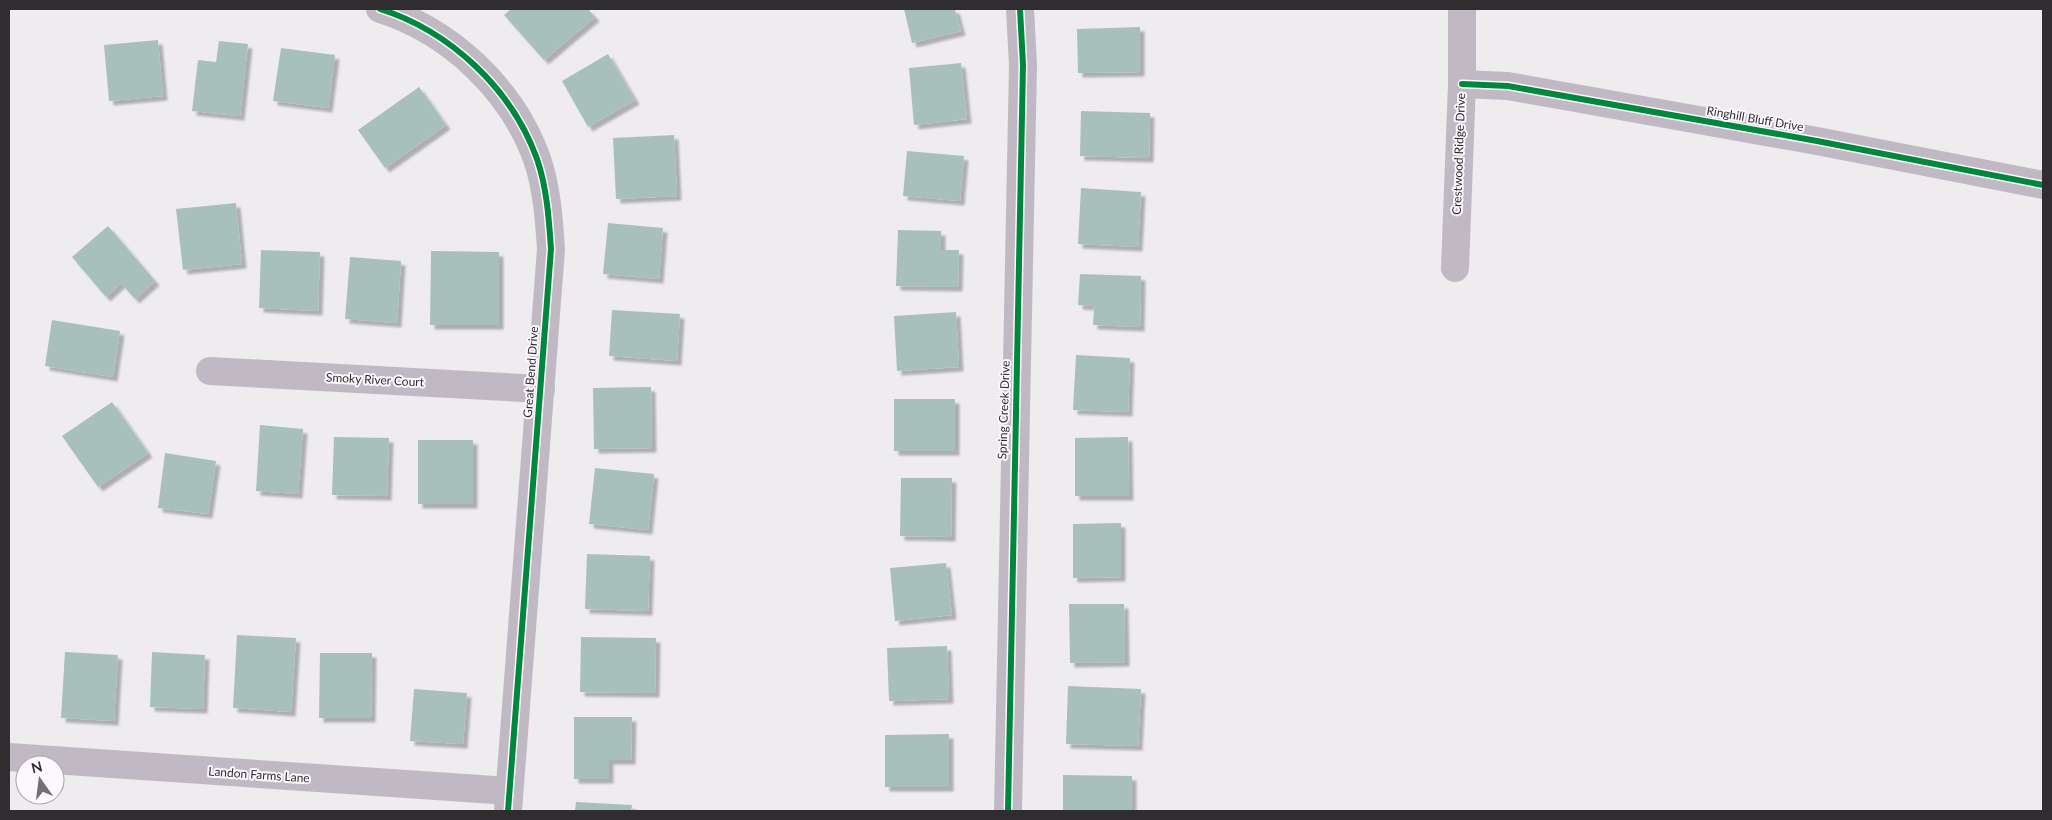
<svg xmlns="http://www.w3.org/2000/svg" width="2052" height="820" font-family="Lato,sans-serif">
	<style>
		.building { fill: #a8c0bc; filter: url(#shadow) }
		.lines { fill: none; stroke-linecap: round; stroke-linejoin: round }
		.street { stroke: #c0b9c3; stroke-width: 28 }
		.cycleway-casing { stroke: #fcf8fe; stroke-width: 9 }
		.cycleway { stroke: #00873e; stroke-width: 6 }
		.labels { text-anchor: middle; stroke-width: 4; stroke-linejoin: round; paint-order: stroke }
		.street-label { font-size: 12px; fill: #2f2d2f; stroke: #fcf8fe }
	</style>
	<defs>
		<filter id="shadow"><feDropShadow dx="4.5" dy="4.5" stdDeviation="1" flood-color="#0004"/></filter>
	</defs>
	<rect width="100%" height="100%" fill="#eeecef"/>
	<g class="building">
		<polygon points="511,9 588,9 595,17 544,60 504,15"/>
		<polygon points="904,9 955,9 961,31 912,43"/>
		<polygon points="1140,27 1140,72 1078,73 1077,29"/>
		<polygon points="158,40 163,96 109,101 104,45"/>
		<polygon points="219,41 248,44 240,116 192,111 198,60 216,62"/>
		<polygon points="281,48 335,55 328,108 273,101"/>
		<polygon points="608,54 635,100 588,127 562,81"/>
		<polygon points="961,63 967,119 914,125 909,68"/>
		<polygon points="419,87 446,125 385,168 358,130"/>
		<polygon points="1081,111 1150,113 1149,158 1080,156"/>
		<polygon points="674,135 677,196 616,199 613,138"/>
		<polygon points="907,151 964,156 960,201 903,196"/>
		<polygon points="1081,188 1141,192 1138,247 1078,244"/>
		<polygon points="236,203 242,264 183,270 176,209"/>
		<polygon points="608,223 663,228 659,279 603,274"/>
		<polygon points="108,226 155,281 135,299 121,283 106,297 72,257"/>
		<polygon points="898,230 941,231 941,250 959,250 958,287 896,286"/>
		<polygon points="261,250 320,252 318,311 259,308"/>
		<polygon points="431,251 499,252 499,325 430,325"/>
		<polygon points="350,257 401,261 397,323 345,319"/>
		<polygon points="1080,274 1141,276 1140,327 1093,325 1094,306 1078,305"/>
		<polygon points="612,310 680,314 677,361 609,356"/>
		<polygon points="956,312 959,367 897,371 894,316"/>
		<polygon points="52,320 120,331 113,377 45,366"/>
		<polygon points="1076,355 1130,358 1128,412 1073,410"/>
		<polygon points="651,387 652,448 594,449 593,388"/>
		<rect x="894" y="399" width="61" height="52"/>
		<polygon points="112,402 148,453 98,487 62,436"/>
		<polygon points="260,425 303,429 298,494 256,491"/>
		<polygon points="334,437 389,438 387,496 332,495"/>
		<polygon points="1128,437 1129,496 1075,496 1075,438"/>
		<rect x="418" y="440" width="55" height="64"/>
		<polygon points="165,453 216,461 208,514 158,508"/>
		<polygon points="595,468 654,474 648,530 589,524"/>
		<polygon points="901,478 952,478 951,537 900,536"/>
		<polygon points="1121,523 1121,577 1073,578 1073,524"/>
		<polygon points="587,554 650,556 648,611 585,609"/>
		<polygon points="946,563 952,615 895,621 890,568"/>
		<polygon points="1069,604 1124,604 1125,662 1070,663"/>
		<polygon points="237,635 296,638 291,712 233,708"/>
		<polygon points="581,637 656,638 655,693 580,692"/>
		<polygon points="947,646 949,699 889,701 887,648"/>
		<polygon points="65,652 118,655 114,721 61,718"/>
		<polygon points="152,652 205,655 203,709 150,707"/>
		<polygon points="320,653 372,653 371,718 319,718"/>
		<polygon points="1068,686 1141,689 1138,746 1066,744"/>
		<polygon points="414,689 467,693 463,744 410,741"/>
		<polygon points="574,717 632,717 631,760 609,760 609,779 574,779"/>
		<polygon points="949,734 949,787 885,787 885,735"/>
		<polygon points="1063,775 1132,776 1132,811 1063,811"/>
		<polygon points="576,802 632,805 631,811 575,811"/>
	</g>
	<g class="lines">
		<g class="street">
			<path d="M380,9C450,31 512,89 537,159C547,188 549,220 551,249L508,811"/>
			<polyline points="1462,84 1508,86 1817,141 2043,185"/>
			<polyline points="1455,268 1462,84 1462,9"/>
			<polyline points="210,371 541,389"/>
			<polyline points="9,757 509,791"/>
			<polyline points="1008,811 1023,65 1020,9"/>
		</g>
		<g class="cycleway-casing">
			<g id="cycleway">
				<path d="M380,9C450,31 512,89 537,159C547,188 549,220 551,249L508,811"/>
				<polyline points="1462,84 1508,86 1817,141 2043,185"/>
				<polyline points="1008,811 1023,65 1020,9"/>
			</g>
		</g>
		<use href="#cycleway" class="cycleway"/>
	</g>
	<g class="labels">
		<g class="street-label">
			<text transform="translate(1755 119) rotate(10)" y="4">Ringhill Bluff Drive</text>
			<text transform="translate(1459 154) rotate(-88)" y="4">Crestwood Ridge Drive</text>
			<text transform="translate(531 372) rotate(-86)" y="4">Great Bend Drive</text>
			<text transform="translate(375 380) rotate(3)" y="4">Smoky River Court</text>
			<text transform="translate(1004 410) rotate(-88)" y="4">Spring Creek Drive</text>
			<text transform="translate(259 775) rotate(4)" y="4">Landon Farms Lane</text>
		</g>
	</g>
	<rect width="2052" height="820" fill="none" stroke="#2f2d2f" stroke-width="20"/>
	<g transform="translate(40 780) rotate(346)"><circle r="24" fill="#fcf8fe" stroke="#aaa7ab"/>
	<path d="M0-4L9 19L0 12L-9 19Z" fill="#727072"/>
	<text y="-8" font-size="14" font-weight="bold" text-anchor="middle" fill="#2f2d2f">N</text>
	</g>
</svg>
